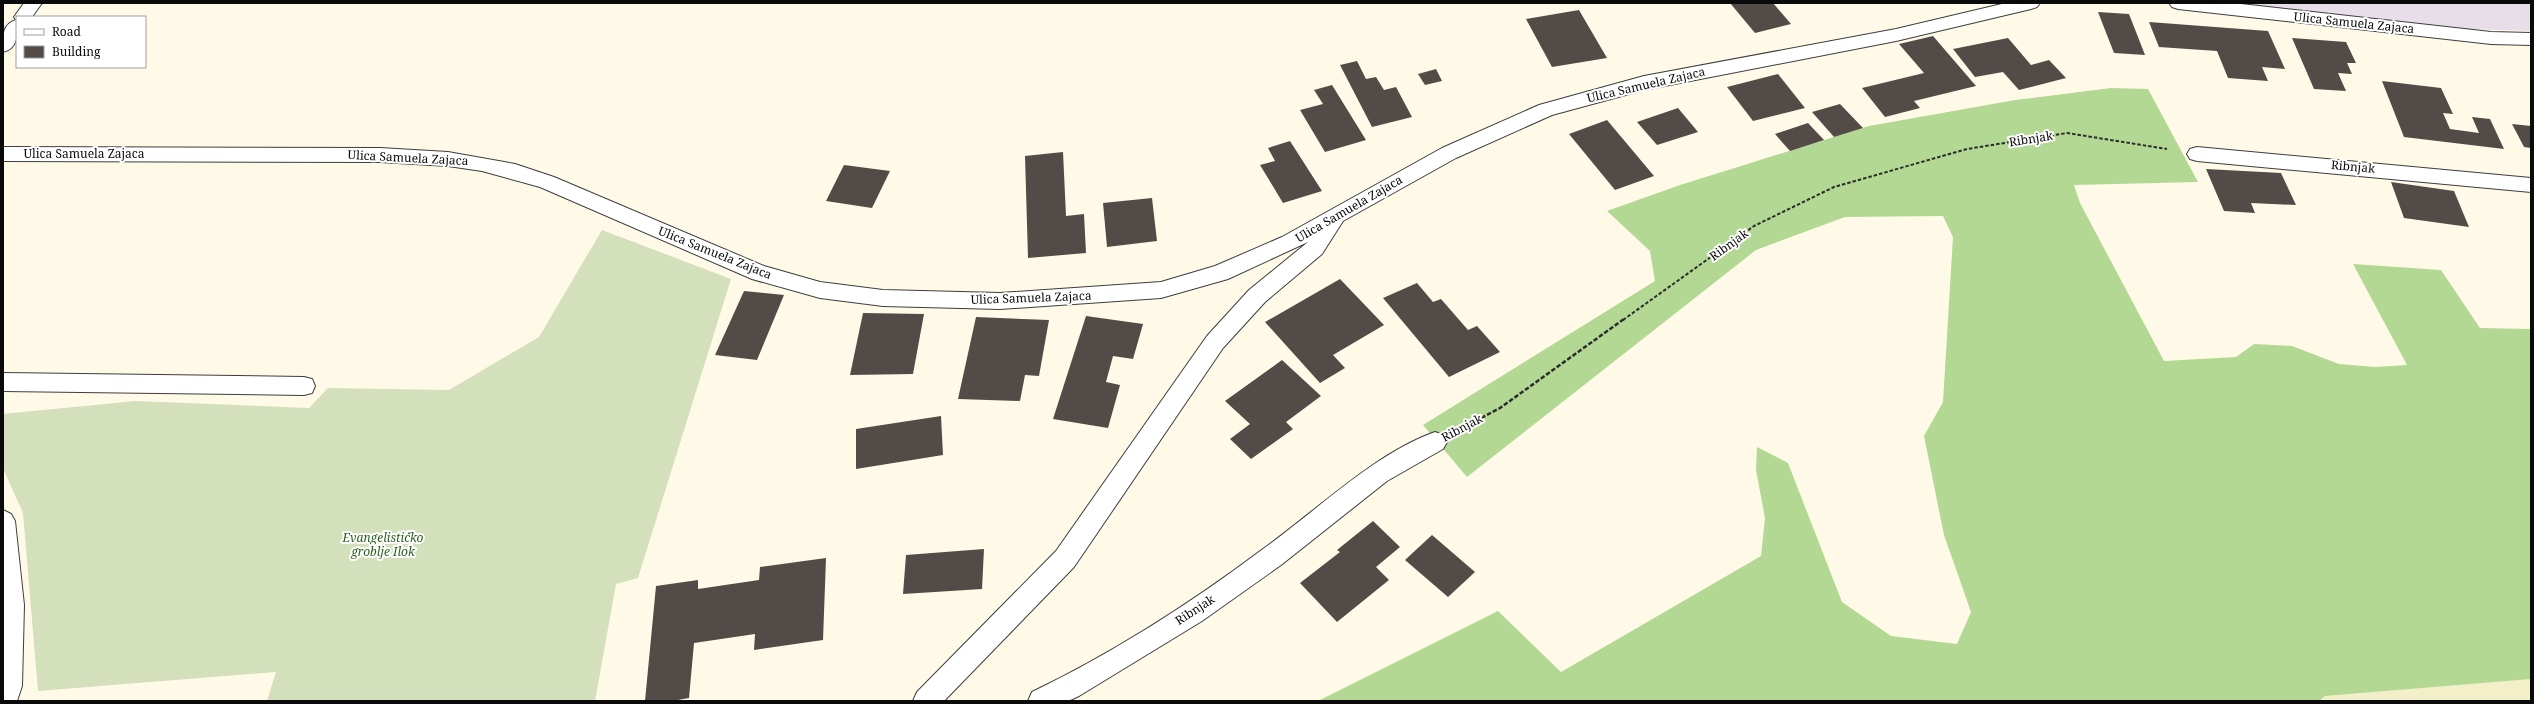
<svg xmlns="http://www.w3.org/2000/svg" width="2534" height="704" font-family="'Noto Serif',serif">
	<style>
		.industrial { fill: #e8deea }
		.farmland { fill: #f3efc9 }
		.forest { fill: #b3d893 }
		.cemetery { fill: #d4dfbb }
		.building { fill: #534b47 }
		.lines { fill: none; stroke-linecap: round; stroke-linejoin: round }
		.minor-casing { stroke: #3d3d3d; stroke-width: 2 }
		.path-far1 { stroke: #2c2c2c; stroke-width: 2; stroke-dasharray: 3.5 2; stroke-linecap: butt }
		.path { stroke: #2c2c2c; stroke-width: 2.5; stroke-dasharray: 4.5 2; stroke-linecap: butt }
		.minor { fill: #fff; fill-rule: evenodd }
		.labels { text-anchor: middle; stroke-width: 4; stroke-linejoin: round; paint-order: stroke }
		.street-label { font-size: 12px; fill: #0a0a0a; stroke: #fff }
		.park-label { font-size: 12px; font-style: italic; fill: #2b601c; stroke: #fff }
	</style>
	<rect width="100%" height="100%" fill="#fffae8"/>
	<polygon class="industrial" points="2213,3 2531,3 2531,31 2441,28"/>
	<polygon class="farmland" points="2531,679 2531,701 2319,701 2325,696"/>
	<polygon class="forest" points="2111,88 2148,89 2198,182 2074,185 2080,203 2164,361 2236,357 2254,344 2292,346 2339,364 2375,367 2407,365 2353,264 2441,270 2480,328 2531,329 2531,679 2325,696 2319,701 1318,701 1498,611 1561,672 1761,556 1765,518 1756,470 1757,447 1788,463 1842,602 1891,636 1957,644 1971,612 1944,535 1924,436 1943,402 1953,237 1943,216 1845,217 1756,250 1467,477 1423,425 1655,281 1650,251 1607,211 1680,185 1869,126 2015,100"/>
	<polygon class="cemetery" points="602,230 731,279 638,578 616,584 595,701 267,701 276,672 38,691 23,513 3,468 3,414 135,401 309,408 328,388 449,390 539,337"/>
	<g class="building">
		<polygon points="1730,3 1773,3 1791,24 1755,33"/>
		<polygon points="1579,10 1607,58 1552,67 1526,19"/>
		<polygon points="2098,12 2129,14 2145,55 2114,53"/>
		<polygon points="2149,22 2268,31 2285,69 2262,67 2268,81 2228,78 2217,51 2159,47"/>
		<polygon points="1933,36 1976,86 1914,101 1920,108 1885,117 1862,88 1924,73 1899,44"/>
		<polygon points="2008,38 2031,65 2049,60 2066,78 2019,90 2003,72 1975,77 1953,49"/>
		<polygon points="2292,38 2346,42 2356,63 2347,63 2352,74 2338,73 2346,91 2314,89"/>
		<polygon points="1357,61 1366,79 1376,77 1384,90 1396,87 1412,117 1372,127 1340,65"/>
		<polygon points="1436,69 1442,81 1425,85 1418,74"/>
		<polygon points="1778,74 1805,108 1753,121 1727,87"/>
		<polygon points="2382,81 2441,88 2453,114 2443,113 2450,129 2479,133 2472,117 2490,119 2504,149 2404,137"/>
		<polygon points="1332,85 1366,140 1325,152 1300,110 1323,104 1314,90"/>
		<polygon points="1840,104 1863,128 1834,137 1812,112"/>
		<polygon points="1678,108 1698,132 1657,145 1637,122"/>
		<polygon points="1607,120 1654,176 1615,190 1569,134"/>
		<polygon points="1808,123 1824,140 1790,151 1775,134"/>
		<polygon points="2512,124 2531,126 2531,148 2524,147"/>
		<polygon points="1290,141 1322,191 1283,203 1260,165 1275,161 1268,148"/>
		<polygon points="1063,152 1066,216 1084,214 1086,253 1028,258 1025,156"/>
		<polygon points="844,165 890,171 872,208 826,201"/>
		<polygon points="2206,169 2281,173 2296,205 2251,203 2255,213 2224,211"/>
		<polygon points="2391,182 2454,191 2469,227 2404,218"/>
		<polygon points="1152,198 1157,241 1107,247 1103,203"/>
		<polygon points="1340,279 1384,325 1333,355 1345,368 1320,383 1265,322"/>
		<polygon points="1417,283 1433,302 1441,299 1468,330 1477,326 1500,352 1449,377 1383,298"/>
		<polygon points="744,291 784,295 757,360 715,355"/>
		<polygon points="863,313 924,314 913,374 850,375"/>
		<polygon points="1086,316 1143,324 1133,359 1113,356 1106,382 1120,385 1108,428 1053,419"/>
		<polygon points="976,317 1049,320 1039,376 1025,375 1020,401 958,399"/>
		<polygon points="1282,360 1321,396 1286,422 1293,429 1251,459 1230,439 1250,424 1225,401"/>
		<polygon points="941,416 943,455 856,469 856,429"/>
		<polygon points="1373,521 1400,547 1376,567 1389,580 1337,622 1300,583 1340,552 1337,550"/>
		<polygon points="1432,535 1475,572 1448,597 1405,560"/>
		<polygon points="984,549 982,589 903,594 906,555"/>
		<polygon points="826,558 823,640 754,650 755,634 694,643 689,698 672,701 645,701 656,586 698,580 698,589 759,580 760,567"/>
	</g>
	<g class="lines">
		<g class="minor-casing">
			<g id="minor">
				<path d="M24,3H42L32,17H17C17,31 20,48 3,52C3,40 1,24 16,20L14,17Z"/>
				<polygon points="2006,3 2040,3 2037,7 2031,9 1896,41 1644,90 1552,115 1456,158 1343,221 1322,254 1265,302 1223,348 1074,567 944,701 913,701 917,692 1056,551 1207,336 1249,290 1308,242 1228,279 1161,298 1000,309 883,306 820,298 752,279 540,187 482,171 448,166 380,162 3,161 3,147 380,148 448,152 515,164 554,177 764,266 820,282 883,290 1000,293 1161,282 1215,266 1282,237 1442,148 1539,105 1644,76 1896,29"/>
				<polygon points="2169,3 2232,3 2491,32 2531,33 2531,45 2491,44 2178,9 2172,7"/>
				<polygon points="2197,147 2531,178 2531,192 2197,161 2190,159 2187,154 2190,149"/>
				<polygon points="3,373 304,377 312,379 315,386 312,393 304,395 3,391"/>
				<path d="M1435,432L1443,435L1447,442L1443,449L1387,481L1281,565L1202,621L1079,696L1068,701H1028L1032,692C1113,653 1191,603 1263,549C1315,512 1375,453 1435,432Z"/>
				<polygon points="3,510 11,514 15,521 24,605 22,686 17,701 3,701"/>
			</g>
		</g>
		<polyline class="path-far1" points="1623,320 1754,226 1834,187 1967,149 2067,133 2167,149"/>
		<polyline class="path" points="1464,427 1500,408 1624,319"/>
		<use href="#minor" class="minor"/>
	</g>
	<g class="labels">
		<g class="street-label">
			<text transform="translate(2354 23) rotate(6)" y="4">Ulica Samuela Zajaca</text>
			<text transform="translate(1646 85) rotate(-13)" y="4">Ulica Samuela Zajaca</text>
			<text transform="translate(2031 139) rotate(-9)" y="4">Ribnjak</text>
			<text x="84" y="158">Ulica Samuela Zajaca</text>
			<text transform="translate(408 158) rotate(3)" y="4">Ulica Samuela Zajaca</text>
			<text transform="translate(2353 167) rotate(5)" y="4">Ribnjak</text>
			<text transform="translate(1349 209) rotate(-30)" y="4">Ulica Samuela Zajaca</text>
			<text transform="translate(1729 245) rotate(-36)" y="4">Ribnjak</text>
			<text transform="translate(715 253) rotate(22)" y="4">Ulica Samuela Zajaca</text>
			<text transform="translate(1031 298) rotate(-2)" y="4">Ulica Samuela Zajaca</text>
			<text transform="translate(1462 428) rotate(-28)" y="4">Ribnjak</text>
			<text transform="translate(1195 610) rotate(-33)" y="4">Ribnjak</text>
		</g>
		<g class="park-label">
			<text x="383" y="542">Evangelističko<tspan x="383" dy="14">groblje Ilok</tspan></text>
		</g>
	</g>
	<rect width="2534" height="704" fill="none" stroke="#0a0a0a" stroke-width="8"/>
	<rect x="16" y="16" width="130" height="52" fill="#ffffff" stroke="#9d9d9d"/>
	<rect x="24" y="29" width="20" height="6" fill="#ffffff" stroke="#9d9d9d"/>
	<text x="52" y="36" font-size="12" fill="#0a0a0a">Road</text>
	<rect x="24" y="46" width="20" height="12" fill="#534b47" stroke="#9d9d9d"/>
	<text x="52" y="56" font-size="12" fill="#0a0a0a">Building</text>
</svg>
